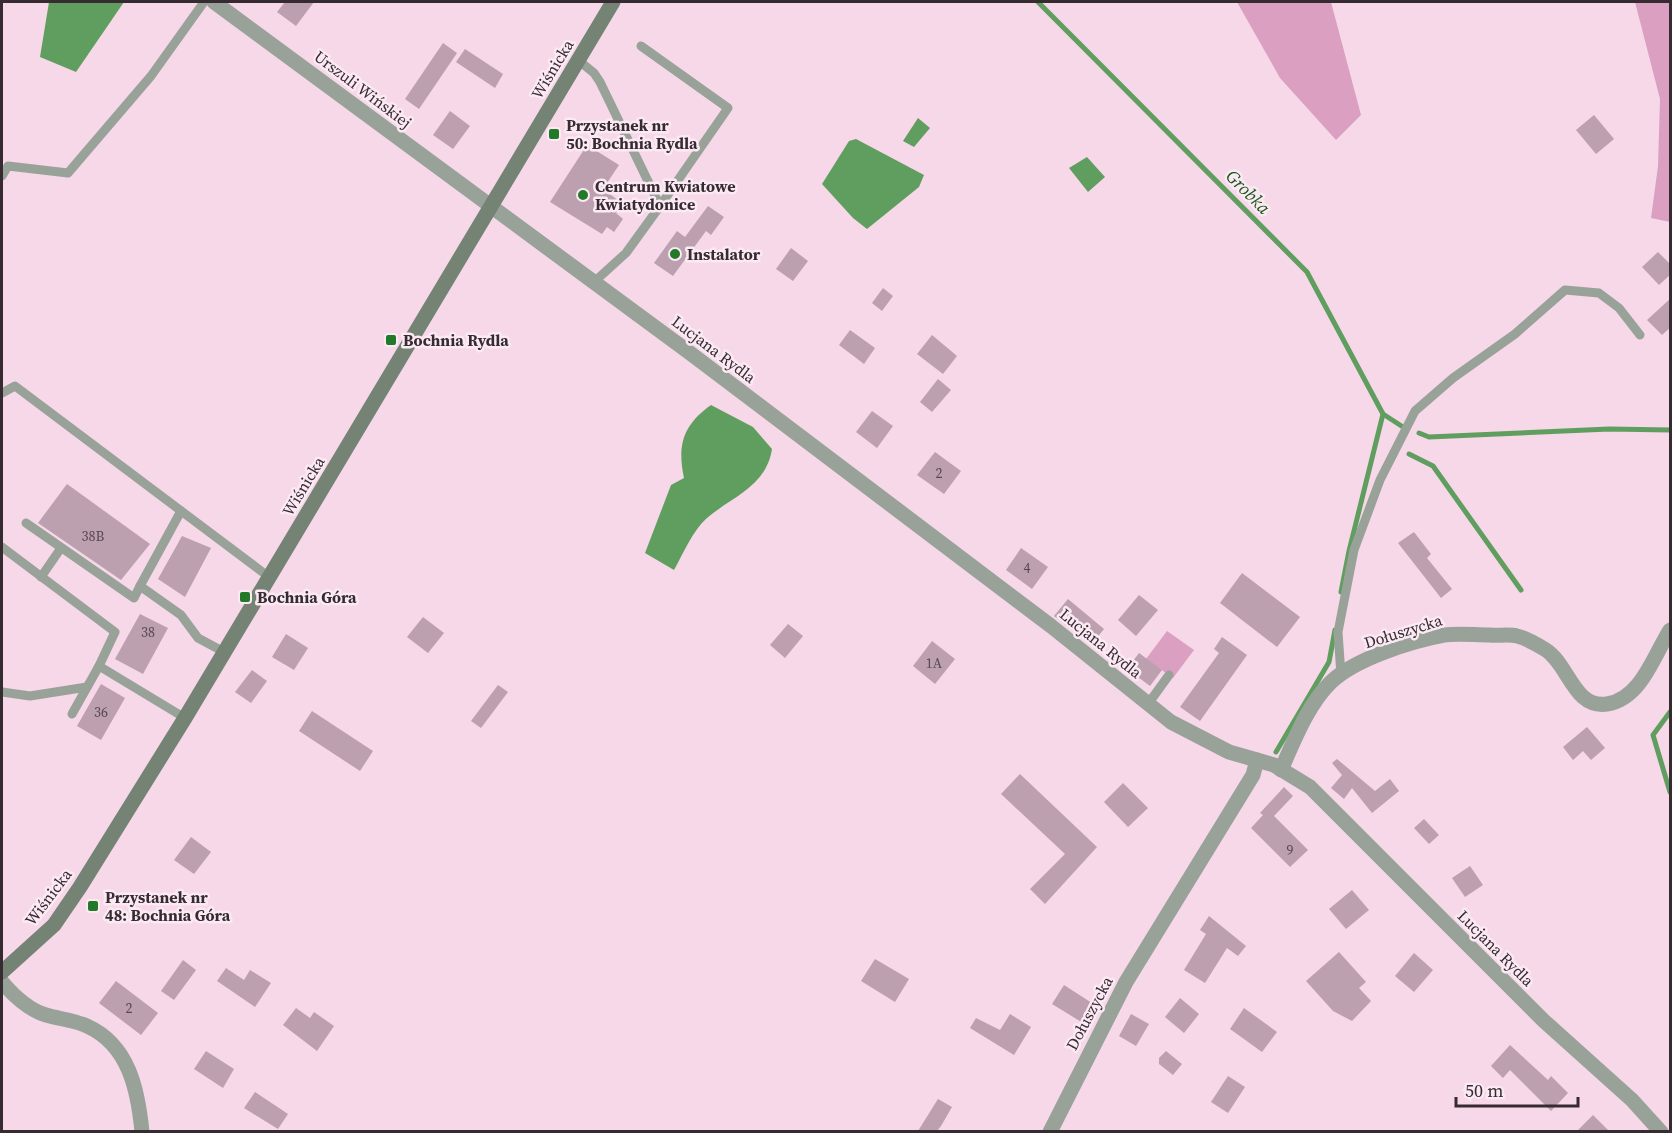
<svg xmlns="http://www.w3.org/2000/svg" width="1672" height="1133" font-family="'Source Serif 4',serif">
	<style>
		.green { fill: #db9fc1 }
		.water { fill: #609e60 }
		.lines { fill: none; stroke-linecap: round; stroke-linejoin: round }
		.stream { stroke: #609e60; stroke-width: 5 }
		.building { fill: #bca0af }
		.service { stroke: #99a298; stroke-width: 9 }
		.minor { stroke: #99a298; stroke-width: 15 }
		.tertiary { stroke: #99a298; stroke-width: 15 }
		.secondary { stroke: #758375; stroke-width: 15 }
		.poi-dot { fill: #227a28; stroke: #fbe9f3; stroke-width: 2 }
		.labels { text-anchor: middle; stroke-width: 5; stroke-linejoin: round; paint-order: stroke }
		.number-label { font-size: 14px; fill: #584850 }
		.street-label { font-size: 16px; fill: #362b31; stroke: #fbe9f3 }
		.poi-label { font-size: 16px; font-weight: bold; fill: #362b31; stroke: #fbe9f3; text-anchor: start }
		.water-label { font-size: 18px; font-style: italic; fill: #16571a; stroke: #fbe9f3 }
	</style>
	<rect width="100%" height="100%" fill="#f6d8e8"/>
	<g class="green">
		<polygon points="1237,2 1331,2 1361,115 1336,140 1280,78"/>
		<polygon points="1635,2 1670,2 1670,222 1651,218 1658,166 1660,99"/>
		<polygon points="1167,631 1194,650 1173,678 1146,659"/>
	</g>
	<g class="water">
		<polygon points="49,2 124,2 76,72 40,57"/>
		<polygon points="918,118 930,128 914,147 903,141"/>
		<polygon points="856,139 924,175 919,187 867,229 853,218 822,184 849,141"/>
		<polygon points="1087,157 1105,177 1088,192 1069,168"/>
		<path d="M711,405L753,427L772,449C766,487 733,496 707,518C693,530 683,554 674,570L645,553L671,485L684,478C677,445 683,425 711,405Z"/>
	</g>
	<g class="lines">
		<g class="stream">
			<polyline points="1038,2 1307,272 1383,414 1403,427"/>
			<polyline points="1419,433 1429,437 1609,429 1670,430"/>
			<polyline points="1409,454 1433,466 1521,590"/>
			<polyline points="1341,592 1349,551 1383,414"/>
			<polyline points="1670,712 1653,735 1670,792"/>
			<polyline points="1276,752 1329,662 1335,630"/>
		</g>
	</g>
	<g class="building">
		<polygon points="285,2 314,2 296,26 277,12"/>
		<polygon points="443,43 457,53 419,109 405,99"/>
		<polygon points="465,49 503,74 495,88 456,62"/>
		<polygon points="450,111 470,126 453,149 433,135"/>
		<polygon points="1594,115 1614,139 1596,154 1576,130"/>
		<polygon points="587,145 619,165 603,189 623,204 616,213 623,219 614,232 607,227 602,234 550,202"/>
		<polygon points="708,206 724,217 711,235 706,231 673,276 654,263 677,231 685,237"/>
		<polygon points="791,248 808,261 793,281 776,269"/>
		<polygon points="1658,252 1671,265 1671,274 1659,285 1642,267"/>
		<polygon points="883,288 893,296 882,311 872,303"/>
		<polygon points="1671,298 1671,327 1662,335 1647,320"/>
		<polygon points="850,330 875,348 864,364 839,345"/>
		<polygon points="932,335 957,356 943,374 917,354"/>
		<polygon points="938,379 951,390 932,412 920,402"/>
		<polygon points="872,411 893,426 877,448 856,432"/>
		<polygon points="935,452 961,471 944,494 917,475"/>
		<polygon points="67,484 150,544 121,580 38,523"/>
		<polygon points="1414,532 1431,554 1427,558 1452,589 1441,598 1398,543"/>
		<polygon points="182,536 211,548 185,597 158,579"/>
		<polygon points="1021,548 1048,567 1032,589 1006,570"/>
		<polygon points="1242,573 1300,617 1277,647 1220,603"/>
		<polygon points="1139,595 1158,610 1136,636 1118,620"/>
		<polygon points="1068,599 1104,629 1091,645 1054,616"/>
		<polygon points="140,614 168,628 143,674 115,659"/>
		<polygon points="423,617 444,633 428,653 407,637"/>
		<polygon points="788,624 803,636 785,658 770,645"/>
		<polygon points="286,634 308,648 294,670 272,657"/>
		<polygon points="1222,637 1247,655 1200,721 1180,707 1219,653 1214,649"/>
		<polygon points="932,641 955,659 935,684 913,666"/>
		<polygon points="1139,653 1162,670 1150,686 1127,669"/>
		<polygon points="252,670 267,681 251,703 235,692"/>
		<polygon points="101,684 125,698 101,740 77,726"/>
		<polygon points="498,685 508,692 481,728 471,721"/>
		<polygon points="312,711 373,751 360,771 299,731"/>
		<polygon points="1587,727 1605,748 1591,760 1583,751 1573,760 1563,747"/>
		<polygon points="1337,759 1375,791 1390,779 1399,791 1372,813 1352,788 1344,799 1331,788 1342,775 1332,763"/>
		<polygon points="1020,774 1097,847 1045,904 1030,889 1065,854 1001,794"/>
		<polygon points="1123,783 1148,808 1128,827 1104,802"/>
		<polygon points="1284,787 1293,796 1274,816 1308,850 1290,867 1251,828 1263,815 1260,813"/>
		<polygon points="1424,819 1439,835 1429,844 1414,828"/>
		<polygon points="191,837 211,852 194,874 174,860"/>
		<polygon points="1470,866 1483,885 1465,897 1452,878"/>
		<polygon points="1352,890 1369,910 1346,929 1329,909"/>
		<polygon points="1209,916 1246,946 1238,956 1227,948 1205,983 1184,970 1206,934 1200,930"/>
		<polygon points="1339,952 1366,982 1359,988 1371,1001 1352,1021 1333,1011 1306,981"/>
		<polygon points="1414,953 1433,970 1414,992 1395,976"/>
		<polygon points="875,959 909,979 895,1002 861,981"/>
		<polygon points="183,960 196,970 174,1000 161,991"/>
		<polygon points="226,968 244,980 250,970 271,983 255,1007 217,981"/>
		<polygon points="116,981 158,1013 141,1035 99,1003"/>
		<polygon points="1064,985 1095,1005 1083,1023 1052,1004"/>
		<polygon points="1180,998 1199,1014 1184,1033 1165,1017"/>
		<polygon points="296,1008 310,1018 314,1012 334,1026 317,1051 283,1025"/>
		<polygon points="1244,1008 1277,1032 1262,1052 1230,1029"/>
		<polygon points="1010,1014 1031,1027 1014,1055 970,1028 976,1018 1000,1030"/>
		<polygon points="1131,1014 1149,1024 1136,1046 1119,1036"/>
		<polygon points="1510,1045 1548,1080 1551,1076 1568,1093 1551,1111 1510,1070 1503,1078 1491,1066"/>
		<polygon points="206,1051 234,1069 223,1088 194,1069"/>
		<polygon points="1166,1051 1182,1064 1173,1075 1159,1064 1159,1058"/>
		<polygon points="1228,1076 1245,1087 1228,1113 1211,1102"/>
		<polygon points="255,1092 288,1114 278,1129 244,1108"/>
		<polygon points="938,1099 952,1107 941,1126 937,1131 918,1131"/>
		<polygon points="1593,1115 1609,1131 1577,1131"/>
	</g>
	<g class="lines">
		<g class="service">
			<polyline points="641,46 728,108 660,206"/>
			<polyline points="578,60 594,73 600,82 660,206 626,253 594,282"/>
			<polyline points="2,176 8,166 68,173 151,76 204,2"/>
			<polyline points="2,393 15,386 269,577"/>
			<polyline points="181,511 140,586 181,615 198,638 224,652"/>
			<polyline points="26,523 134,598 140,586"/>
			<polyline points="2,547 115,632 99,666 185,718"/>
			<polyline points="41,577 61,548"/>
			<polyline points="1341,675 1338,632 1354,550 1380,480 1415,411 1453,378 1515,334 1565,290 1599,293 1619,308 1640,335"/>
			<polyline points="2,692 30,696 87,687"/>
			<polyline points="1148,704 1169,675"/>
			<polyline points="72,714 99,666"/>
		</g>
		<g class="minor">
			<polyline points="214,2 690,353 1051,626 1171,722 1229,752 1274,765 1310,787 1544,1021 1632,1100 1661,1132"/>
			<path d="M1281,770C1294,741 1308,704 1331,682C1355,659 1411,641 1444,635C1458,633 1475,635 1490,635C1498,636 1509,634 1517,636C1526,638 1538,645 1546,650C1569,665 1574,709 1607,704C1641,699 1654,655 1670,630"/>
			<polyline points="1050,1132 1126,982 1253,775 1257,760"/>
		</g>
		<path class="tertiary" d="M2,982C13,995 29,1010 46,1015C59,1019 74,1020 87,1026C129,1045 138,1090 142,1132"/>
		<polyline class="secondary" points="2,972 54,925 80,887 185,718 613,2"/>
	</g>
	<g class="poi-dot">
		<rect x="548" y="128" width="12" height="12" rx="3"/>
		<circle cx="583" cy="195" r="6"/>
		<circle cx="675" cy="254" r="6"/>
		<rect x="385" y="334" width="12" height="12" rx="3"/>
		<rect x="239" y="591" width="12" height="12" rx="3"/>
		<rect x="87" y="900" width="12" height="12" rx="3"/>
	</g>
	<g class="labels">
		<g class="number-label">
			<text x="939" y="478">2</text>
			<text x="93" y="541">38B</text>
			<text x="1027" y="573">4</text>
			<text x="148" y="637">38</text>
			<text x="934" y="668">1A</text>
			<text x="101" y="717">36</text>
			<text x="1290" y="855">9</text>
			<text x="129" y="1013">2</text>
		</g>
		<g class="street-label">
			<text transform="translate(552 69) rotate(-59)" y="6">Wiśnicka</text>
			<text transform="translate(363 89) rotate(37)" y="6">Urszuli Wińskiej</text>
			<text transform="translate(714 349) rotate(37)" y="6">Lucjana Rydla</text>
			<text transform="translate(303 486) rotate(-59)" y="6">Wiśnicka</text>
			<text transform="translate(1403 631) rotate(-17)" y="6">Dołuszycka</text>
			<text transform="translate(1101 643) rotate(39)" y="6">Lucjana Rydla</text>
			<text transform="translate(48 897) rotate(-53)" y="6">Wiśnicka</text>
			<text transform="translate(1496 948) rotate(45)" y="6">Lucjana Rydla</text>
			<text transform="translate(1089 1013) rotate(-62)" y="6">Dołuszycka</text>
		</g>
		<g class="poi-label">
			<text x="566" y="131">Przystanek nr<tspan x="566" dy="18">50: Bochnia Rydla</tspan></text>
			<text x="595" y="192">Centrum Kwiatowe<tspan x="595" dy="18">Kwiatydonice</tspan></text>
			<text x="687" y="260">Instalator</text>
			<text x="403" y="346">Bochnia Rydla</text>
			<text x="257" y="603">Bochnia Góra</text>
			<text x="105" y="903">Przystanek nr<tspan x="105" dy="18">48: Bochnia Góra</tspan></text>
		</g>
		<g class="water-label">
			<text transform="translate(1248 192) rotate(45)" y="6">Grobka</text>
		</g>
	</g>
	<rect width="1672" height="1133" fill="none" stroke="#362b31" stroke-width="6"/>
	<path d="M1456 1097v9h122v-9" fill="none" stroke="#362b31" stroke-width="3"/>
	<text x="1465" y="1097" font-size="18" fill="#362b31" stroke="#fbe9f3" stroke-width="4.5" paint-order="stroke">50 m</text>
</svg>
